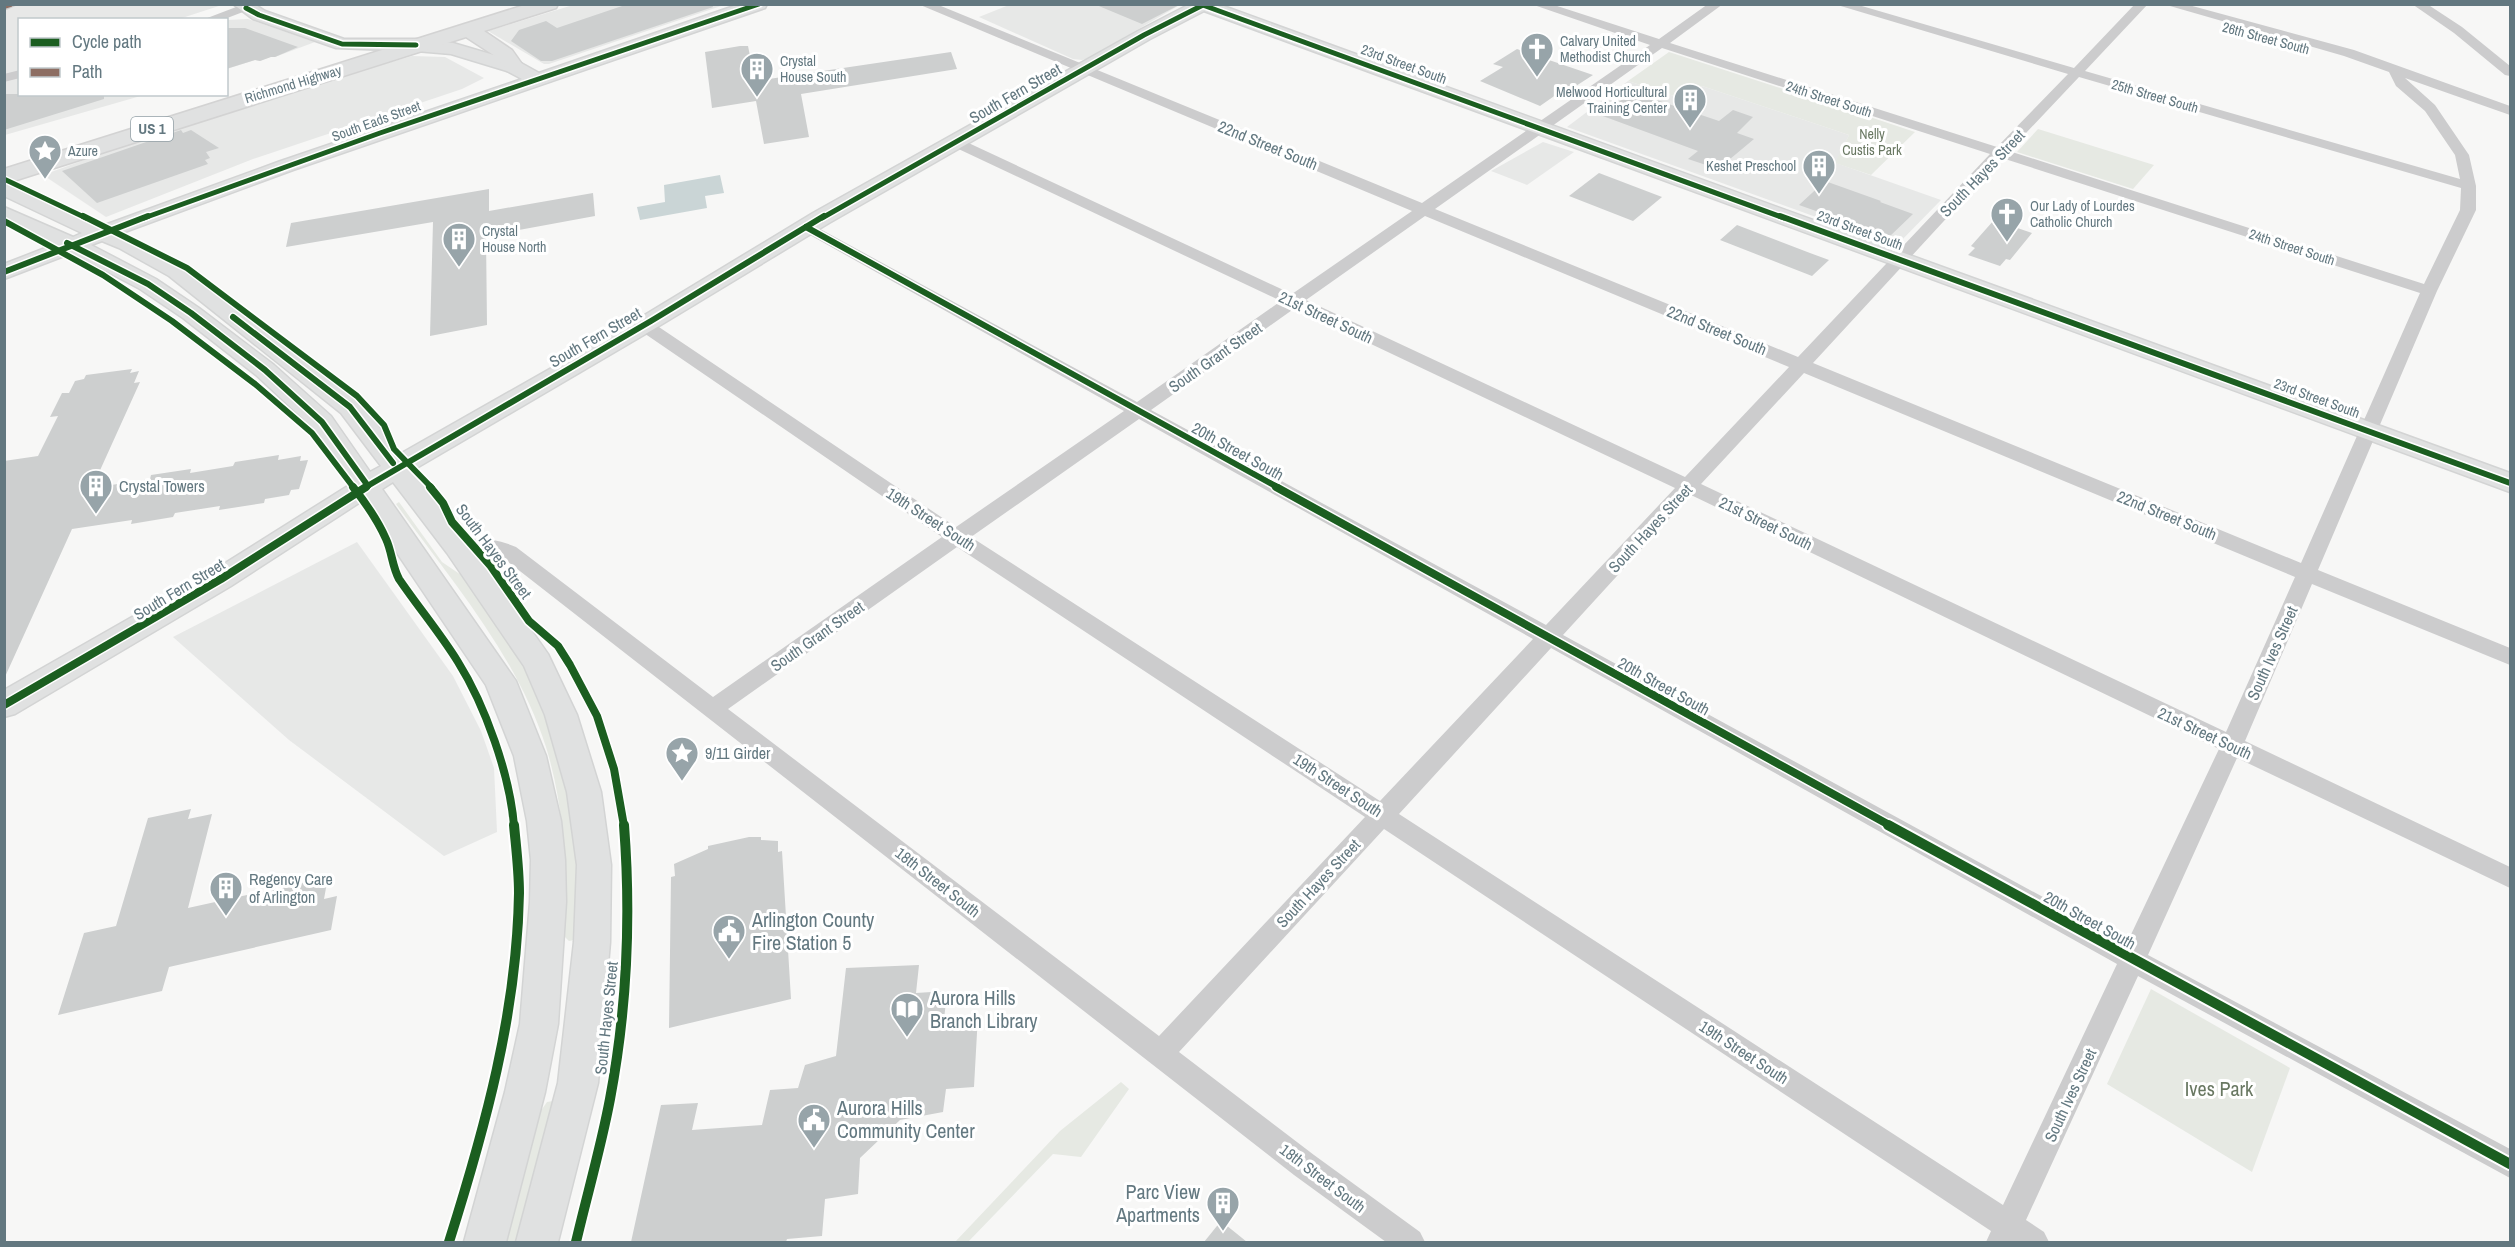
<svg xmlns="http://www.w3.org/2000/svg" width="2515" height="1247" font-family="'Archivo Narrow',sans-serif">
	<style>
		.built { fill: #e7e8e7 }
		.green { fill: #e6e9e3 }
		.water { fill: #cad5d6 }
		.building { fill: #cdcfcf }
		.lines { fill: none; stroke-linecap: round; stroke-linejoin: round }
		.secondary-casing { stroke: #d3d4d4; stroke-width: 3 }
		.highway-casing { stroke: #d3d3d3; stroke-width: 3 }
		.street { fill: #cccccd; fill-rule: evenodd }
		.secondary { fill: #e0e1e1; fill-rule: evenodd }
		.highway { fill: #e0e1e1; fill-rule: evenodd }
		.quiet { stroke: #8d6e63; stroke-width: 4; stroke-dasharray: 8 4; stroke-linecap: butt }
		.cycleway-far3-casing { stroke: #fff; stroke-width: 8 }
		.cycleway-far2-casing { stroke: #fff; stroke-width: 9 }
		.cycleway-far1-casing { stroke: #fff; stroke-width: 11 }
		.cycleway-casing { stroke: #fff; stroke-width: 14 }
		.cycleway-far3 { stroke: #1b5e20; stroke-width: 5 }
		.cycleway-far2 { stroke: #1b5e20; stroke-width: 6 }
		.cycleway-far1 { stroke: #1b5e20; stroke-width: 8 }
		.cycleway { stroke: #1b5e20; stroke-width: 10 }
		.labels { text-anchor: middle; stroke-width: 6; stroke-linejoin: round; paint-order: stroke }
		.far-street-label { font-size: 14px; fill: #637880; stroke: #fff }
		.far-poi-label { font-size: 14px; fill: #637880; stroke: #fff; text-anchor: start }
		.far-park-label { font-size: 14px; fill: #697862; stroke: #fff }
		.shield { fill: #fff; stroke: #92a0a6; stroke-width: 1.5 }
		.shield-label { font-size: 15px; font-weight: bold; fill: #637880 }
		.street-label { font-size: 16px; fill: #637880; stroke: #fff }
		.poi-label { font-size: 16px; fill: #637880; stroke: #fff; text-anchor: start }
		.near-poi-label { font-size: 20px; fill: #637880; stroke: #fff; text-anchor: start }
		.near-park-label { font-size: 20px; fill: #697862; stroke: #fff }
	</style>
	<rect width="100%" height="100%" fill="#f7f7f6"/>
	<g class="built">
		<polygon points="225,4 179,19 20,20 20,94 144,95 5,135 4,5"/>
		<polygon points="1174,4 1178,6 1089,58 1082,60 1073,59 979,17 1009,5"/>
		<polygon points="573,5 724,5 549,64 544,64 488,31"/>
		<polygon points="248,19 315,42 275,57 270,57 260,61 255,60 227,69 227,20"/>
		<polygon points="412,56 445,57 484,78 462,89 253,159 106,217 43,175 205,116"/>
		<polygon points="1628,81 1683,99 1702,86 1849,135 1836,163 1941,200 1896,246 1567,127"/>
		<polygon points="1543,142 1574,152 1527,185 1491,171"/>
		<polygon points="357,542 453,676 481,731 494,768 497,832 444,856 289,740 173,637"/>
	</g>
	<g class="green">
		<polygon points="1669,52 1882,121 1915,132 1871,175 1835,163 1849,135 1702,86 1683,99 1628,81"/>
		<polygon points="2038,129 2154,165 2133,189 2017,152"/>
		<path d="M399,502L442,562L467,579L531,673L548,710L580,843L574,940L569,941L564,936C567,873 565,808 546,747C517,656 451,580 396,504Z"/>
		<polygon points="2151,989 2290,1068 2252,1172 2107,1084"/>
		<polygon points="1121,1082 1129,1089 1081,1157 1053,1154 968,1242 955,1242 1060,1131"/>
		<polygon points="553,1101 557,1105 532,1213 523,1242 505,1242 540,1112 547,1102"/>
	</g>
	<polygon class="water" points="720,175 724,193 705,196 707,208 640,220 637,207 665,202 664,185"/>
	<g class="building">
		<polygon points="628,4 712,4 713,7 552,61 541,61 511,41 519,30 546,21 557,28"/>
		<polygon points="1094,4 1181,4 1142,24"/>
		<polygon points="226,28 245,28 298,47 275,57 271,57 260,61 255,60 226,69"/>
		<polygon points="740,46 748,46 755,81 951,52 957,69 801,94 809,137 764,144 756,101 712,108 705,52"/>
		<polygon points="1517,49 1593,75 1565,93 1560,92 1540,106 1480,81 1503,67 1493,64"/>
		<polygon points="1633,92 1719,121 1733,110 1753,117 1737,133 1754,139 1718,169 1688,159 1698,151 1600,115"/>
		<polygon points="4,94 104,94 104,99 4,130"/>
		<polygon points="181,130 183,133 191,130 219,148 206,152 210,158 205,160 208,164 97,203 62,171"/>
		<polygon points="1599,173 1662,197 1633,221 1569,196"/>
		<polygon points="1825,181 1881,201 1880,202 1913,214 1889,237 1799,205"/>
		<polygon points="489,189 489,211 593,193 595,216 486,236 487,325 430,336 433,222 286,247 291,223"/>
		<polygon points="1994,220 2032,233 2010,260 2006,259 2000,266 1968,255 1975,248 1971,246"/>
		<polygon points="1737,225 1810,253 1829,260 1812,276 1720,240"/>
		<polygon points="132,369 130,373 139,371 134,383 140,382 92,488 150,479 151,475 191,469 190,473 233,466 235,462 279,455 278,460 301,456 300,461 308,460 299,489 291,490 289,495 265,499 264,503 219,510 220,506 175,513 173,517 131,524 132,520 72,529 4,679 4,461 38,456 58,416 50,417 62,393 69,393 75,381 84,379 86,375"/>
		<polygon points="191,809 188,819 212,814 188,908 328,877 324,899 337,896 331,930 169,967 162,991 58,1015 84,933 116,926 148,818"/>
		<polygon points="749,837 761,837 761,840 778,841 778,852 782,851 791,999 669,1028 671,877 675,876 674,864 708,849 708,846"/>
		<polygon points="919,965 916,993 947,991 944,1020 978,1015 974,1087 946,1089 943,1112 900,1120 860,1158 858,1194 825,1199 822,1236 787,1239 786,1242 631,1242 661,1105 698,1103 692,1130 762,1125 770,1090 798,1088 805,1065 836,1056 846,968"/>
		<polygon points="1221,1221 1247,1242 1204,1242"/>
	</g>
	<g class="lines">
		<g class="secondary-casing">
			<path id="secondary" d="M233,4H254L265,11L344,39H416L453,43L521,63L539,73L740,4H767L765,8L293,170L122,233L185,266L359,401L400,454L643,316L813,213L1138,31L1190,4H1218L2510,473V492L1204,11L1150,39L829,223L659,326L413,470L467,539L548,654L577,715L601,792L611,865L610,942L598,1083L558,1242H516L558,1083L574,942L577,865L567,792L545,715L524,666L447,553L393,482L382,489L516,681L546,756L561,821L565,860L566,902L558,1024L545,1092L506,1242H464L505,1092L520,1024L530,902L531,860L527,821L514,756L486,685L362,501L231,586L15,714L4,717V690L211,572L351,484L313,428L256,375L183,318L140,289L72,253L4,279V264L53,245L4,221V207L73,237L82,233L4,196V181L102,226L278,162L522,79L507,71L451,54L416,51L336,48L253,19ZM102,241L119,248L169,276L341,413L381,466L370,472L331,416L274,365L199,308L156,279L91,245Z"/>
		</g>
		<g class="highway-casing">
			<polygon id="highway" points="528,4 558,4 556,8 484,31 512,50 524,67 521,71 514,73 507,71 498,58 466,37 4,184 4,169"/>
		</g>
		<g class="street">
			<polygon points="4,4 20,4 4,11"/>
			<polygon points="244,4 264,4 222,20 202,20"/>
			<path d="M918,4H936L1422,203L1650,45L1531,4H1551L1659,39L1708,4H1723L1670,43L1997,147L2068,74L1834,4H1855L2074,68L2135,4H2148L2085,71L2460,179L2455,155L2425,111L2396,86L2389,72L2344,56L2163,4H2185L2354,50L2510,106V115L2405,78L2435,105L2469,155L2476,186V210L2437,291L2318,570L2510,648V665L2312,584L2245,741L2510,867V888L2237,758L2148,955L2510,1149V1178L2138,976L2026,1220L2044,1232L2049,1242H1986L1991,1231L1384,829L1179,1052L1314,1155L1420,1232L1425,1242H1386L1294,1175L502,557L484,552L450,551L447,546L450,541C472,535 495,538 516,547L713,697L942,537L638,329L636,325L638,321H650L956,527L1124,411L801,230L798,227L801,224H811L1137,402L1281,301L950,145L948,142L950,139H960L1292,294L1412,211ZM1662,48L1990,154L1798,357L1435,209ZM2079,77L2461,188L2460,210L2424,284L2009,151ZM2002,158L2420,293L2301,563L1813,363ZM1425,216L1789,367L1685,477L1306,300ZM1295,308L1675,488L1546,625L1151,410ZM1804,373L2295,577L2226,732L1701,484ZM1139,419L1533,639L1380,801L971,537ZM1691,495L2219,749L2127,943L1563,635ZM957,547L1365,817L1159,1036L728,709ZM1551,648L2117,964L2003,1205L1399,814Z"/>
			<polygon points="2412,4 2427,4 2462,27 2510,66 2510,76 2505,75 2454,33"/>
			<polygon points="20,70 20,78 4,82 4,74"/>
		</g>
		<use href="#secondary" class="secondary"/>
		<use href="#highway" class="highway"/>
		<polyline class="quiet" points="4,7 14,4"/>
		<g class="cycleway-far3-casing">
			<g id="cycleway-far3">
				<polyline points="1200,4 1784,218"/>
				<polyline points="246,8 259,15 342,44 416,45"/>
				<polyline points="4,179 86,218"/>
				<polyline points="144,218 380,133 759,4"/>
				<polyline points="822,218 1144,35 1203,5"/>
			</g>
		</g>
		<g class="cycleway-far2-casing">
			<g id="cycleway-far2">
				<polyline points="83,216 187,268 357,396 384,425 394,449 432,488"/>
				<polyline points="1780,216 2510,483"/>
				<polyline points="4,221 103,275 172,321 255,384 312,433 354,488"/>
				<polyline points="806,227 1279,488"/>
				<polyline points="67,243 148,284 191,313 265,370 322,422 368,486"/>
				<polyline points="4,272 148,216"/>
				<polyline points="233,317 350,407 393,463"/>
				<polyline points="364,488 651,321 824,216"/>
			</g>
		</g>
		<g class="cycleway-far1-casing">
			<g id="cycleway-far1">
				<path d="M353,487C365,502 378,521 386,539C392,552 392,566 399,579C418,607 440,633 458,662C485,705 510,775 514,826"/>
				<polyline points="430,487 443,503 452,522 490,565 529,621 558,646 570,665 597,716 614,769 624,826"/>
				<polyline points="1276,487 1891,826"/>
				<polyline points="4,705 221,579 366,487"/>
			</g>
		</g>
		<g class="cycleway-casing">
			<g id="cycleway">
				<polyline points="1888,825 2510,1164"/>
				<path d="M449,1242C485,1128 517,1013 519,893C519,870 516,847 514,825"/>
				<path d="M576,1242C587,1195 601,1147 610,1099C627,1009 631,916 624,825"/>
			</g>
		</g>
		<use href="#cycleway-far3" class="cycleway-far3"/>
		<use href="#cycleway-far2" class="cycleway-far2"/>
		<use href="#cycleway-far1" class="cycleway-far1"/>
		<use href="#cycleway" class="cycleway"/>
	</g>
	<defs>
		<g id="church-pin" transform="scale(1.725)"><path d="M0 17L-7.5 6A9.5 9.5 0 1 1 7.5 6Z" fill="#97a4a9" stroke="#fff"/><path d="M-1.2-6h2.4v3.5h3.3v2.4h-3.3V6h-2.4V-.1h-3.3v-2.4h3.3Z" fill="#fff"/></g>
		<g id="building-pin" transform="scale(1.725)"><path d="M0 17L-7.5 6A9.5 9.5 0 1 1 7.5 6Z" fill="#97a4a9" stroke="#fff"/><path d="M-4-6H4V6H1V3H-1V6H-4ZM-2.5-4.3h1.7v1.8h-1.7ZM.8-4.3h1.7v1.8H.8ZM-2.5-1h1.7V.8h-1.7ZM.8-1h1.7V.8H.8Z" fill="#fff"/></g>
		<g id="sight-pin" transform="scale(1.725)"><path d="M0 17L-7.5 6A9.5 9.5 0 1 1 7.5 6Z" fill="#97a4a9" stroke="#fff"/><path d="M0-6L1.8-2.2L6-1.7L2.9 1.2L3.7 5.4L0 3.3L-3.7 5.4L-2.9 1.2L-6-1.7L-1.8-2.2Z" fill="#fff"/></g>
		<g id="civic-pin" transform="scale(1.725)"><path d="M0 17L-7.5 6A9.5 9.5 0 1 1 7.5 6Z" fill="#97a4a9" stroke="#fff"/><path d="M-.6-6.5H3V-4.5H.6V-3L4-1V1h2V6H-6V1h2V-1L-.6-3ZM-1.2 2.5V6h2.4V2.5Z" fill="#fff"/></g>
		<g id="library-pin" transform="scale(1.725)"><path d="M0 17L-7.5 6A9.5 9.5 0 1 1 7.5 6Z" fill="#97a4a9" stroke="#fff"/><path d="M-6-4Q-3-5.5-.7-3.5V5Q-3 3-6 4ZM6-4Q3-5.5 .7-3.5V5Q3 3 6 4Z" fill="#fff"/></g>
	</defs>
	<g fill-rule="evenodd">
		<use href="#church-pin" x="1537" y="49"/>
		<use href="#building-pin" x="757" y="69"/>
		<use href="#building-pin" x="1690" y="100"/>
		<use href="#sight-pin" x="45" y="151"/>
		<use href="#building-pin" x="1819" y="166"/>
		<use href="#church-pin" x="2007" y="214"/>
		<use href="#building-pin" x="459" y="239"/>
		<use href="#building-pin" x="96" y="486"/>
		<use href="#sight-pin" x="682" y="753"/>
		<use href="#building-pin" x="226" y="888"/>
		<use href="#civic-pin" x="729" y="931"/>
		<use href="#library-pin" x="907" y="1009"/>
		<use href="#civic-pin" x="814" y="1120"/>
		<use href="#building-pin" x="1223" y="1203"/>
	</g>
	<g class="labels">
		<g class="far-street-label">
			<text transform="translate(2266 38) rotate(15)" y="5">26th Street South</text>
			<text transform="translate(1404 64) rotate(20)" y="5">23rd Street South</text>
			<text transform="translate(293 84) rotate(-17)" y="5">Richmond Highway</text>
			<text transform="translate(2155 96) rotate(16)" y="5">25th Street South</text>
			<text transform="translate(1829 99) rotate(18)" y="5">24th Street South</text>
			<text transform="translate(376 121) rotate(-20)" y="5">South Eads Street</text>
			<text transform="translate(1860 230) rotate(20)" y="5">23rd Street South</text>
			<text transform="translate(2292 247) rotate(18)" y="5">24th Street South</text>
			<text transform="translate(2317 398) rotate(20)" y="5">23rd Street South</text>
		</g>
		<g class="far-poi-label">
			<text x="1560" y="46">Calvary United<tspan x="1560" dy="16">Methodist Church</tspan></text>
			<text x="780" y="66">Crystal<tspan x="780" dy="16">House South</tspan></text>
			<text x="1667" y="97" text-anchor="end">Melwood Horticultural<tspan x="1667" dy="16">Training Center</tspan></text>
			<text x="68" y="156">Azure</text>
			<text x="1796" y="171" text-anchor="end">Keshet Preschool</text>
			<text x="2030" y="211">Our Lady of Lourdes<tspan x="2030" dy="16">Catholic Church</tspan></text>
			<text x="482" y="236">Crystal<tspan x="482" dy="16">House North</tspan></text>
		</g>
		<g class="far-park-label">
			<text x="1872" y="139">Nelly<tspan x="1872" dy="16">Custis Park</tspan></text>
		</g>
		<rect class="shield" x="131" y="117" width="42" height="24" rx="4.5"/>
		<g class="shield-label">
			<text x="152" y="134">US 1</text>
		</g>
		<g class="street-label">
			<text transform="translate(1015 93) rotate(-30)" y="6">South Fern Street</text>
			<text transform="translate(1268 145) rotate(22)" y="6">22nd Street South</text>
			<text transform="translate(1982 173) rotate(-46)" y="6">South Hayes Street</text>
			<text transform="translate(1326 317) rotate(25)" y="6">21st Street South</text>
			<text transform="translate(1717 330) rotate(22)" y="6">22nd Street South</text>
			<text transform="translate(595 337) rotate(-30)" y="6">South Fern Street</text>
			<text transform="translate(1215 357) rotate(-35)" y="6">South Grant Street</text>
			<text transform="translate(1238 451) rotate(29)" y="6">20th Street South</text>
			<text transform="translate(2167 515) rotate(22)" y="6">22nd Street South</text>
			<text transform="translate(931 519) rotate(33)" y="6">19th Street South</text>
			<text transform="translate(1766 523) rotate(26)" y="6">21st Street South</text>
			<text transform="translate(1650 528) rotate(-47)" y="6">South Hayes Street</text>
			<text transform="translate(494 551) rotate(53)" y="6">South Hayes Street</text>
			<text transform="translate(179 589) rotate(-31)" y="6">South Fern Street</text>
			<text transform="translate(817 636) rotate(-35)" y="6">South Grant Street</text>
			<text transform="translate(2272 653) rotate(-66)" y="6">South Ives Street</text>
			<text transform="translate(1664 686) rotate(29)" y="6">20th Street South</text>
			<text transform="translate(2205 733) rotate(25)" y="6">21st Street South</text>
			<text transform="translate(1338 785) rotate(33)" y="6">19th Street South</text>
			<text transform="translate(938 882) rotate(38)" y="6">18th Street South</text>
			<text transform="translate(1318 883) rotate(-47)" y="6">South Hayes Street</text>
			<text transform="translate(2090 920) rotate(29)" y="6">20th Street South</text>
			<text transform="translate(606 1018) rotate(-84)" y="6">South Hayes Street</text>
			<text transform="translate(1744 1052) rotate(33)" y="6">19th Street South</text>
			<text transform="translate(2070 1095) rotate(-65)" y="6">South Ives Street</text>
			<text transform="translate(1323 1178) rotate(37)" y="6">18th Street South</text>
		</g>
		<g class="poi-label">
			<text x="119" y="492">Crystal Towers</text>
			<text x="705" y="759">9/11 Girder</text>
			<text x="249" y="885">Regency Care<tspan x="249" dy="18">of Arlington</tspan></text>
		</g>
		<g class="near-poi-label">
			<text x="752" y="927">Arlington County<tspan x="752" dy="23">Fire Station 5</tspan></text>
			<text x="930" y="1005">Aurora Hills<tspan x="930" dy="23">Branch Library</tspan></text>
			<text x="837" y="1115">Aurora Hills<tspan x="837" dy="23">Community Center</tspan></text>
			<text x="1200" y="1199" text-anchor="end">Parc View<tspan x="1200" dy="23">Apartments</tspan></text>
		</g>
		<g class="near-park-label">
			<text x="2219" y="1096">Ives Park</text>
		</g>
	</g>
	<rect width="2515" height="1247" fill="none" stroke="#637880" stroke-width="12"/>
	<rect x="18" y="18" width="210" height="78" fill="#ffffff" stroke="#c1c9cc" stroke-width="1.5"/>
	<rect x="30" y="38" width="30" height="9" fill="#1b5e20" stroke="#c1c9cc" stroke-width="1.5"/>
	<text x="72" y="48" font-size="18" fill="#637880">Cycle path</text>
	<rect x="30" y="68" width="30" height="9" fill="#8d6e63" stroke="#c1c9cc" stroke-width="1.5"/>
	<text x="72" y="78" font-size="18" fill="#637880">Path</text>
</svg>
